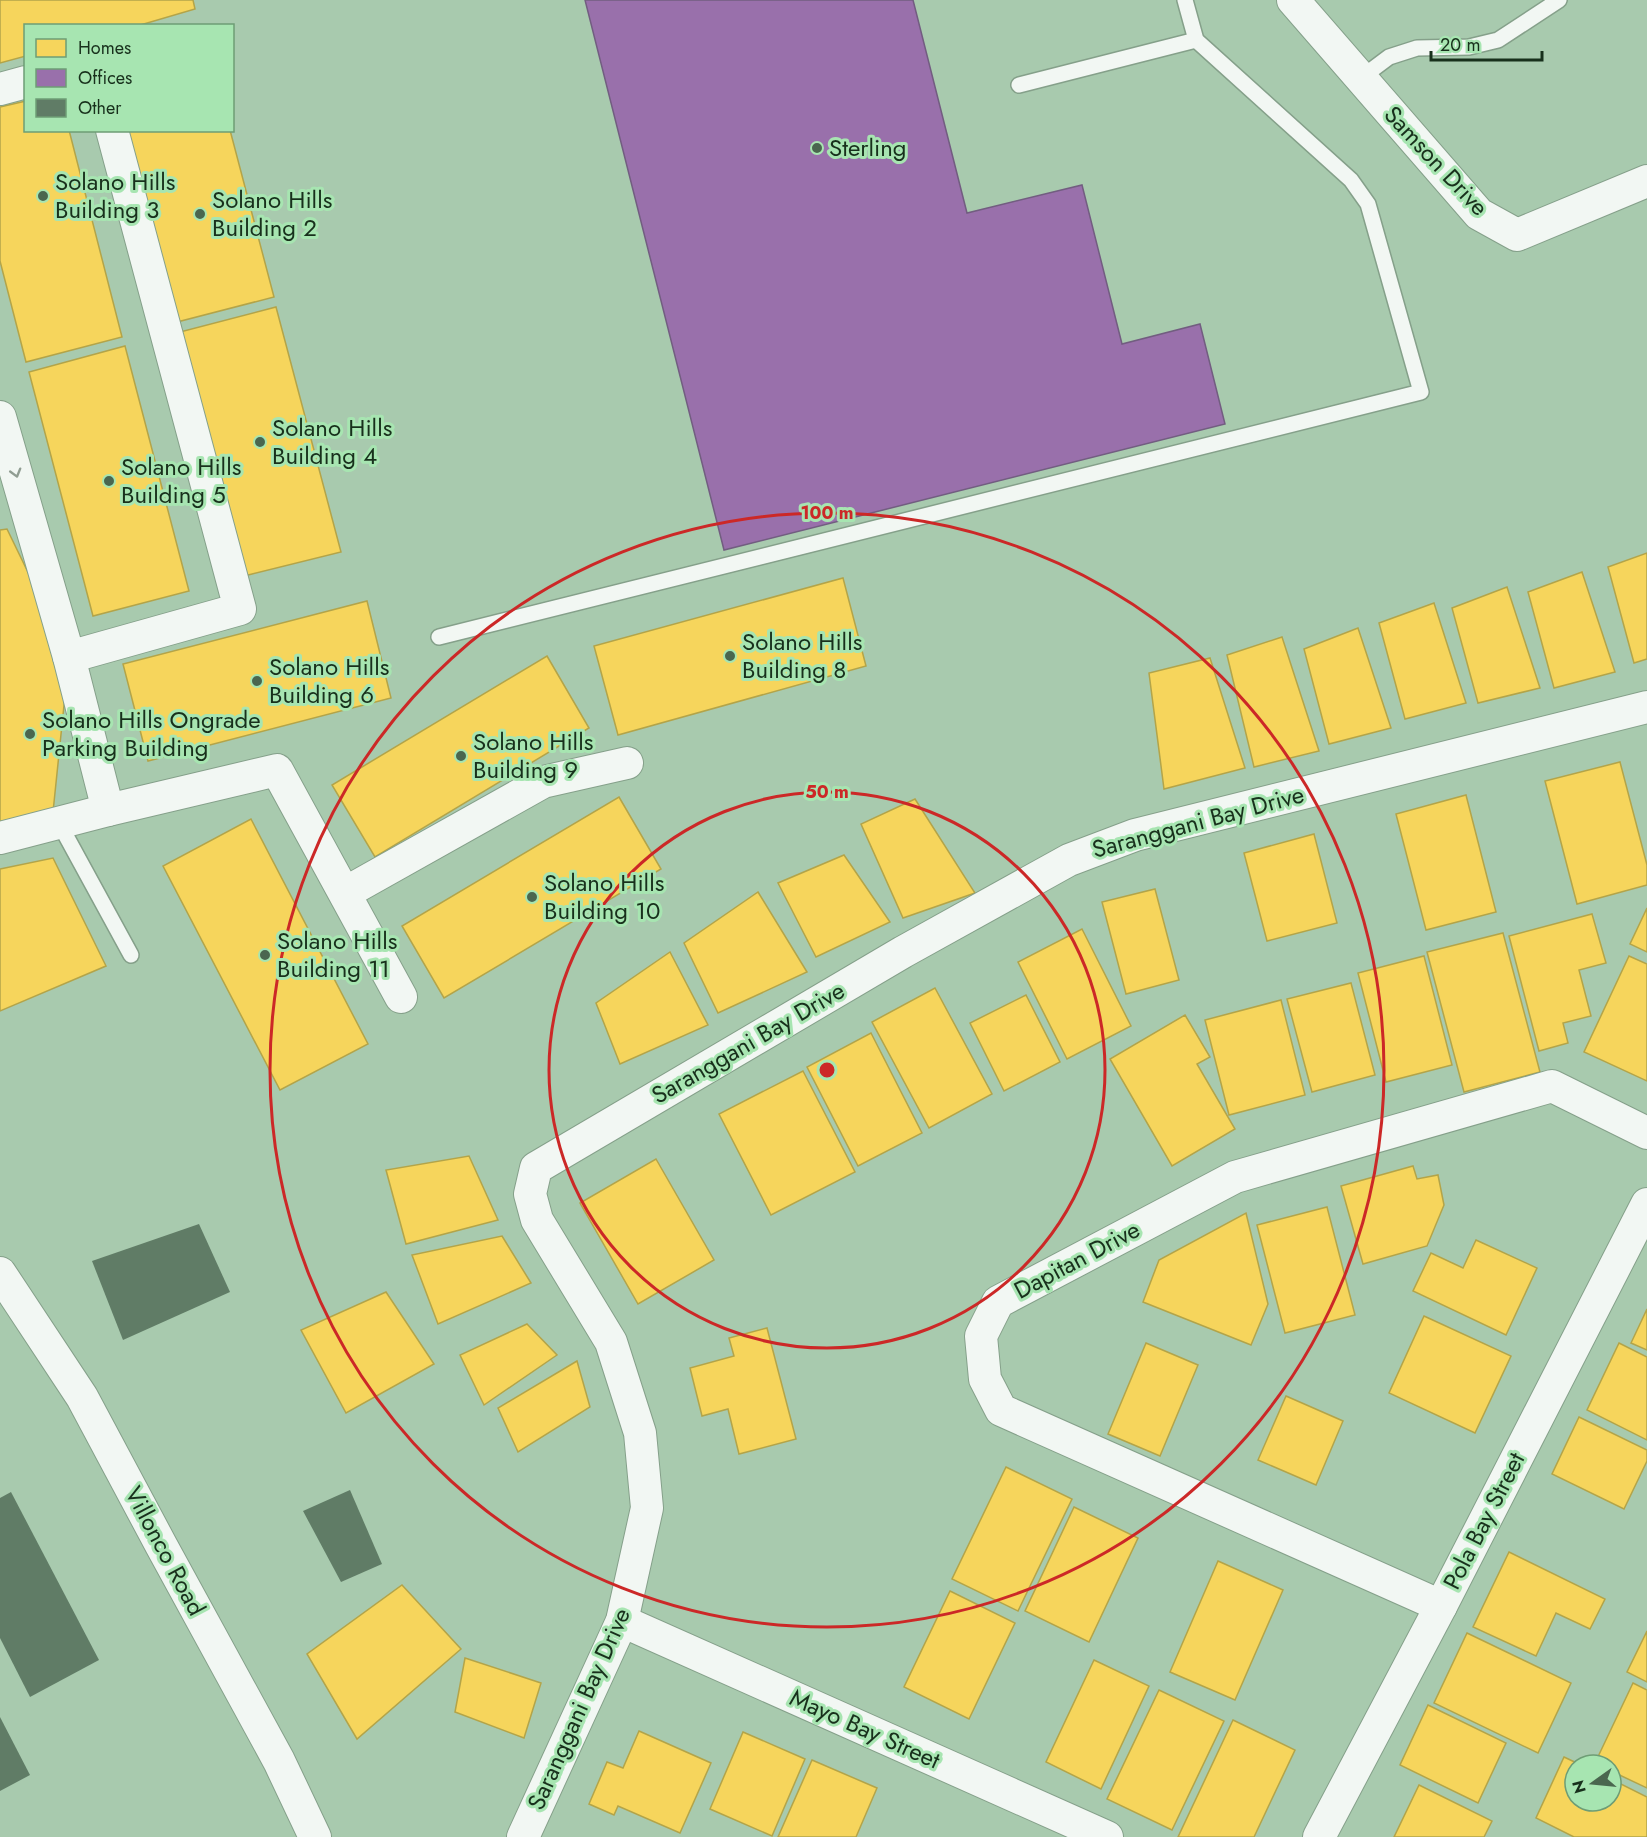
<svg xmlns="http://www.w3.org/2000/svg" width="1647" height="1837" font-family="Jost,sans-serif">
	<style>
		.homes { fill: #f6d55c; stroke: #b3a449; stroke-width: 1.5 }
		.offices { fill: #9970ab; stroke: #725d80; stroke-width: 1.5 }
		.building { fill: #607c66 }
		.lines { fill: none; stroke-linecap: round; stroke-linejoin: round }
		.service-casing { stroke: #85a08a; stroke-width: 18 }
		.minor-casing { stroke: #85a08a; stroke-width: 34 }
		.service { stroke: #f2f7f3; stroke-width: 15 }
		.minor { stroke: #f2f7f3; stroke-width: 32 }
		.oneway { stroke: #909d92 }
		.ring { fill: none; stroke: #cc2827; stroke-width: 3 }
		.poi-dot { fill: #4a664f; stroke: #a7e5b1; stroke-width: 2 }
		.labels { text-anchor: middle; stroke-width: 6; stroke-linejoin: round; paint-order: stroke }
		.poi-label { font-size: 24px; fill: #18301c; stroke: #a7e5b1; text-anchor: start }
		.street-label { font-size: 24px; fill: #18301c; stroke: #a7e5b1 }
		.centre { fill: #cc2827; stroke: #a7e5b1; stroke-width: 3 }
		.ring-label { font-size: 18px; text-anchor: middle; font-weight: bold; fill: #cc2827; stroke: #a7e5b1; stroke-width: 6; stroke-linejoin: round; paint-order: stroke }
	</style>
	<rect width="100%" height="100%" fill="#a8caae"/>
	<g class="homes">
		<polygon points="0,0 193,0 195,9 137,26 26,26 26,56 0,63"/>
		<polygon points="26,101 26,130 69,130 122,337 26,362 0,261 0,107"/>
		<polygon points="127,130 230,130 274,297 177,322"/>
		<polygon points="276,307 341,552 244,576 180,332"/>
		<polygon points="125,346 189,591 93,616 29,372"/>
		<polygon points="7,529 69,657 53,812 0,822 0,530"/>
		<polygon points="1647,553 1647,659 1634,663 1608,567"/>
		<polygon points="1582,572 1615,672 1554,688 1528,592"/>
		<polygon points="843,578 866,666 618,735 594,646"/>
		<polygon points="1507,587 1540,688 1478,703 1452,608"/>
		<polygon points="367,601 391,698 148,761 123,664"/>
		<polygon points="1434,603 1466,703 1405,719 1379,623"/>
		<polygon points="1358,628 1391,728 1329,744 1304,649"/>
		<polygon points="1282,637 1319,751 1254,767 1227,655"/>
		<polygon points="547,656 589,728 375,857 332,785"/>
		<polygon points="1210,658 1245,768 1164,789 1149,673"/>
		<polygon points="1620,762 1647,865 1647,885 1577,904 1545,781"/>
		<polygon points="1466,795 1496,912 1426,930 1396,814"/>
		<polygon points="619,797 661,869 444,998 402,926"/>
		<polygon points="915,799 975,893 903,918 861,824"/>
		<polygon points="251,819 368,1044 280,1090 163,866"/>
		<polygon points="1314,834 1337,923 1267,941 1244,853"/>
		<polygon points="844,855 890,922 816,957 778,883"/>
		<polygon points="53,858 106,966 0,1011 0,869"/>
		<polygon points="1155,889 1179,980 1126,994 1102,902"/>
		<polygon points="758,892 807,972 718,1013 684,943"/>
		<polygon points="1647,908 1647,952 1630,944"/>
		<polygon points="1592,914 1606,963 1579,970 1591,1016 1563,1023 1568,1043 1539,1051 1509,936"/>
		<polygon points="1082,929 1131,1026 1067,1059 1018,962"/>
		<polygon points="1503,933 1540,1072 1464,1092 1427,952"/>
		<polygon points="670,952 708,1025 620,1064 596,1003"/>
		<polygon points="1424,956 1452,1065 1386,1082 1358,973"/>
		<polygon points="1629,956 1647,964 1647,1081 1584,1052"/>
		<polygon points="1351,983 1375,1075 1312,1092 1287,999"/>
		<polygon points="935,988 992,1094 929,1128 872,1022"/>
		<polygon points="1026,995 1060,1062 1004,1091 970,1023"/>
		<polygon points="1281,1000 1305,1095 1229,1115 1205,1020"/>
		<polygon points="1185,1015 1210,1057 1197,1064 1235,1129 1172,1166 1110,1059"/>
		<polygon points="871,1033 922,1133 858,1166 807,1067"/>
		<polygon points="803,1071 855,1172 771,1215 719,1114"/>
		<polygon points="469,1156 498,1220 406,1244 386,1170"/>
		<polygon points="656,1159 714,1260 638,1304 580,1203"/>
		<polygon points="1413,1166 1417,1179 1438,1175 1444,1205 1427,1246 1363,1264 1341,1186"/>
		<polygon points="1327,1207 1355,1315 1285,1333 1257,1225"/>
		<polygon points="1246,1213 1268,1304 1251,1345 1143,1302 1159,1260"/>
		<polygon points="502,1236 531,1283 438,1324 412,1255"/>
		<polygon points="1476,1240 1537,1268 1506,1335 1413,1291 1431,1253 1463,1268"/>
		<polygon points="386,1292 434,1364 346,1413 301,1330"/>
		<polygon points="1647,1309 1647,1350 1631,1343"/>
		<polygon points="1424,1316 1511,1356 1475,1433 1389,1393"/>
		<polygon points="527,1324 557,1355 484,1405 460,1355"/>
		<polygon points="767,1328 796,1439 739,1454 728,1409 702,1416 690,1368 734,1356 729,1338"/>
		<polygon points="1146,1343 1198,1365 1160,1456 1108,1434"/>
		<polygon points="1619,1343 1647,1357 1647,1440 1587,1410"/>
		<polygon points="577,1361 590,1407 518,1452 498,1408"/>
		<polygon points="1286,1396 1343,1421 1316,1485 1258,1460"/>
		<polygon points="1579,1417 1647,1450 1647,1461 1624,1509 1552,1474"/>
		<polygon points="1006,1467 1072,1499 1018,1611 952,1579"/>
		<polygon points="1074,1507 1138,1538 1089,1642 1025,1611"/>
		<polygon points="1509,1552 1605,1599 1590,1629 1556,1613 1536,1656 1473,1627"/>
		<polygon points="1218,1561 1283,1590 1235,1700 1170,1672"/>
		<polygon points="402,1585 461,1649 357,1739 307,1654"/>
		<polygon points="950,1591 1015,1623 969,1719 904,1687"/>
		<polygon points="1647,1631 1647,1682 1627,1672"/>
		<polygon points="1467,1633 1571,1683 1538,1753 1434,1703"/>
		<polygon points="465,1658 541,1683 524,1738 455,1712"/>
		<polygon points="1094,1660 1149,1686 1101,1789 1046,1762"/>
		<polygon points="1633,1683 1647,1690 1647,1788 1611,1771 1611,1765 1600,1765 1595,1763"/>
		<polygon points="1159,1690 1224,1721 1172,1830 1107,1799"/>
		<polygon points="1428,1705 1506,1743 1478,1803 1400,1765"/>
		<polygon points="1233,1720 1295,1750 1254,1837 1178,1837"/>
		<polygon points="639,1731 711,1763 680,1833 618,1806 614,1815 589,1804 607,1762 623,1768"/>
		<polygon points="743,1732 805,1759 772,1836 710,1809"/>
		<polygon points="1564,1757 1581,1765 1575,1765 1575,1801 1611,1801 1611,1779 1647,1797 1647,1837 1574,1837 1536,1818"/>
		<polygon points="812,1760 877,1788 856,1837 778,1837"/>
		<polygon points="1419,1785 1492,1821 1484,1837 1394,1837"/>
	</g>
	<polygon class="offices" points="585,0 913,0 967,213 1082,185 1122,344 1200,324 1225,424 724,550"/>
	<g class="building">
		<polygon points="199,1224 230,1292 123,1340 92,1261"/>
		<polygon points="350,1490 382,1564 341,1582 303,1511"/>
		<polygon points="11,1492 99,1660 30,1697 0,1638 0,1498"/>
		<polygon points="0,1717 30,1775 0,1791"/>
	</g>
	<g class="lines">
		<g class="service-casing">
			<g id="service">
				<polyline points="1361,78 1389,57 1417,48 1469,47 1498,40 1559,0"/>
				<polyline points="1019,85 1196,40"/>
				<polyline points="439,637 1421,392 1368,204 1351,180 1196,40 1185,0"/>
				<polyline points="59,823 131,955"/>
			</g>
		</g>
		<g class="minor-casing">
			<g id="minor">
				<polyline points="1293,0 1479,214 1517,235 1647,181"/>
				<polyline points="0,89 26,82"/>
				<polyline points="0,417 69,657 108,810"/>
				<polyline points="69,657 240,609 112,130"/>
				<polyline points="0,838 108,810 277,770 401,997"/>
				<polyline points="345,893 543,782 627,763"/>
				<polyline points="0,1273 82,1397 161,1545 279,1761 315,1837"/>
				<polyline points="1441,1606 1001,1410 985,1379 981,1336 998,1302 1235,1177 1552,1086 1647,1133"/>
				<polyline points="622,1621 1107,1837"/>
				<polyline points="523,1837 622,1621 647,1508 640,1433 611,1342 537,1220 530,1194 536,1168 903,952 1069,860 1135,835 1647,707"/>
				<polyline points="1319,1837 1441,1606 1647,1204"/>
			</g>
		</g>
		<use href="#service" class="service"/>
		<use href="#minor" class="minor"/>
	</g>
	<defs><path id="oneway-chevron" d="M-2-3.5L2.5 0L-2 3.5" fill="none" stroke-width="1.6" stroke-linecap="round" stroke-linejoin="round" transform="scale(1.5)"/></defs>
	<use class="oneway" href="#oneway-chevron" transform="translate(16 473) rotate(74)"/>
	<g class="ring">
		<circle cx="827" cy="1070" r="278"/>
		<circle cx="827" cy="1070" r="557"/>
	</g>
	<g class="poi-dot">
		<circle cx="817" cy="148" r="6"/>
		<circle cx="43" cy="196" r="6"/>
		<circle cx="200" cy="214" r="6"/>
		<circle cx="260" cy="442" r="6"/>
		<circle cx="109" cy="481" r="6"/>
		<circle cx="730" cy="656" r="6"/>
		<circle cx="257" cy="681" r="6"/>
		<circle cx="30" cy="734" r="6"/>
		<circle cx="461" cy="756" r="6"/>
		<circle cx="532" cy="897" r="6"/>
		<circle cx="265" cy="955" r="6"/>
	</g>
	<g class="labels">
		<g class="poi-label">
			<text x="829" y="156">Sterling</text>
			<text x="55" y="190">Solano Hills<tspan x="55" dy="28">Building 3</tspan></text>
			<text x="212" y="208">Solano Hills<tspan x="212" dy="28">Building 2</tspan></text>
			<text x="272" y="436">Solano Hills<tspan x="272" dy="28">Building 4</tspan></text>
			<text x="121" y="475">Solano Hills<tspan x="121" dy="28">Building 5</tspan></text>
			<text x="742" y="650">Solano Hills<tspan x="742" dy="28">Building 8</tspan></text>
			<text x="269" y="675">Solano Hills<tspan x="269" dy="28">Building 6</tspan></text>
			<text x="42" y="728">Solano Hills Ongrade<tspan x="42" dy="28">Parking Building</tspan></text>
			<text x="473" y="750">Solano Hills<tspan x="473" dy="28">Building 9</tspan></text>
			<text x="544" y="891">Solano Hills<tspan x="544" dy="28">Building 10</tspan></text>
			<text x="277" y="949">Solano Hills<tspan x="277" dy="28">Building 11</tspan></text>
		</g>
		<g class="street-label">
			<text transform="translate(1436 161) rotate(47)" y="8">Samson Drive</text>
			<text transform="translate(1198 822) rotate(-15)" y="8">Saranggani Bay Drive</text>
			<text transform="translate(748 1043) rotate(-30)" y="8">Saranggani Bay Drive</text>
			<text transform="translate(1077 1260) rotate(-28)" y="8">Dapitan Drive</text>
			<text transform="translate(1484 1521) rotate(-63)" y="8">Pola Bay Street</text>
			<text transform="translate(165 1551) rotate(62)" y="8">Villonco Road</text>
			<text transform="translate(579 1709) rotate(-66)" y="8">Saranggani Bay Drive</text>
			<text transform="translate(865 1729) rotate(24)" y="8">Mayo Bay Street</text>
		</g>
	</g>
	<circle cx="827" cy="1070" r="9" class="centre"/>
	<g class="ring-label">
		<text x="827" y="519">100 m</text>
		<text x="827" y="798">50 m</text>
	</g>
	<rect x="24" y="24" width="210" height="108" fill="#a7e5b1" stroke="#6e9d75" stroke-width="1.5"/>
	<rect x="36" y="39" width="30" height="18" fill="#f6d55c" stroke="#6e9d75" stroke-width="1.5"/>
	<text x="78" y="54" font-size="18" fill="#18301c">Homes</text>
	<rect x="36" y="69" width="30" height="18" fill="#9970ab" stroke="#6e9d75" stroke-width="1.5"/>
	<text x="78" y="84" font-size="18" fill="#18301c">Offices</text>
	<rect x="36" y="99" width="30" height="18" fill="#607c66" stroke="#6e9d75" stroke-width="1.5"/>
	<text x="78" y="114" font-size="18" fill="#18301c">Other</text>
	<g transform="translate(1593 1783) rotate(255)"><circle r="28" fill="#a7e5b1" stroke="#6e9d75" stroke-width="1.5"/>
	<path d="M0-4.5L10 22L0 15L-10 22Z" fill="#4a664f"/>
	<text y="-9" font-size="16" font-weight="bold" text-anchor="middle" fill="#18301c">N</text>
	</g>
	<path d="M1431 51v9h111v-9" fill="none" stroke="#18301c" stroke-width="3"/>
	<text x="1440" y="51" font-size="18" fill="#18301c" stroke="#a7e5b1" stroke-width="4.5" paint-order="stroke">20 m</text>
</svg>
